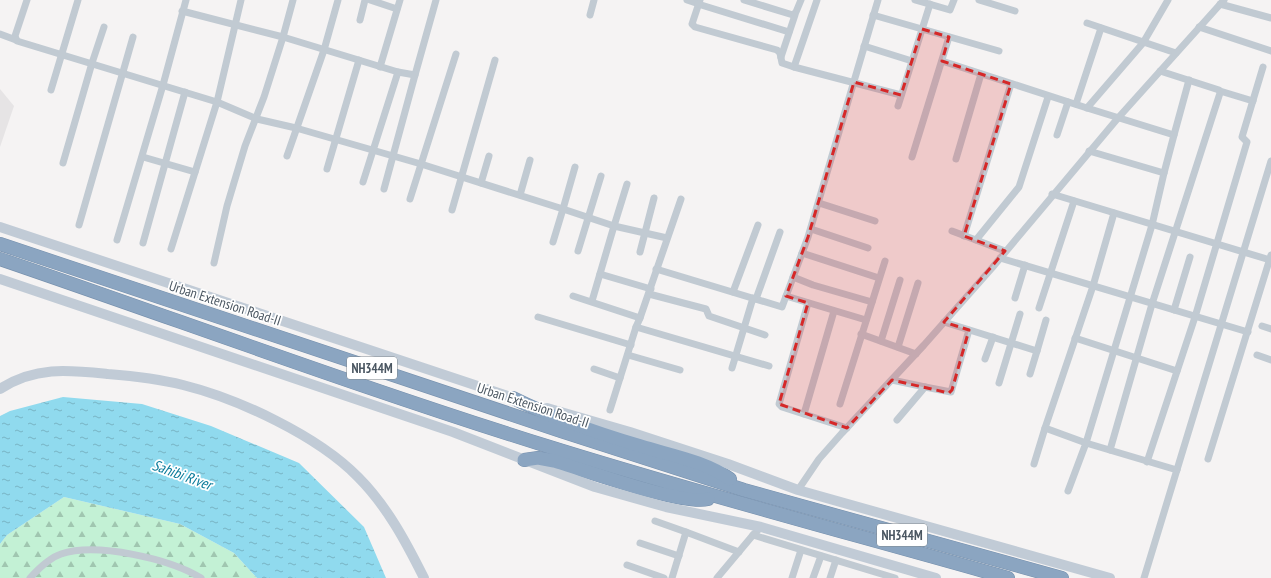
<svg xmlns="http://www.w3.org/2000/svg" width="1271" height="578" font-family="'PT Sans Narrow',sans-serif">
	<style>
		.education { fill: #e6e4e5 }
		.forest { fill: url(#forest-firs) }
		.water { fill: url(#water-ripples) }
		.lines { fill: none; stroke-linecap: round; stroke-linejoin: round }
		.highway-casing { stroke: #7690ad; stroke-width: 14 }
		.street { stroke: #c1cad2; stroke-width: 7 }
		.secondary { stroke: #c1cbd6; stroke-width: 10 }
		.highway { stroke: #8ba5c1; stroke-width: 13 }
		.marked { fill: #d62828; fill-opacity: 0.2; stroke: #d62828; stroke-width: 3; stroke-dasharray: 8 5; stroke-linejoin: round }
		.labels { text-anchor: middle; stroke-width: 3.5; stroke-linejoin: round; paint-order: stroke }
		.shield { fill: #fff; stroke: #808990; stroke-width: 1 }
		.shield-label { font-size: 13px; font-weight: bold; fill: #4a5661 }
		.street-label { font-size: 14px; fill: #4a5661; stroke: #fff }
		.water-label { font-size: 15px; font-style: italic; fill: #0c7c9b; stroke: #fff }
	</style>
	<defs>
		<pattern id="forest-firs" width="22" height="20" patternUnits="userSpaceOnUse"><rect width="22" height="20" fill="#c3f1d5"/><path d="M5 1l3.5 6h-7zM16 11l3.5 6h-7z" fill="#a0c6b0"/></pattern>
		<pattern id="water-ripples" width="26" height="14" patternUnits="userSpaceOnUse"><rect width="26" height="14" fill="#90daee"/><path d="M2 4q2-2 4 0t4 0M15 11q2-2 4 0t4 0" fill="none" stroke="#78b4c4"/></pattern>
	</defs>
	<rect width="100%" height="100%" fill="#f5f3f3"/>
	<polygon class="education" points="0,89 14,106 0,147"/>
	<polygon class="forest" points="64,497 180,524 234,553 257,578 0,578 0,544 7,535"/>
	<polygon class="water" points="63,397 142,404 211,426 299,463 364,527 386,578 257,578 234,553 180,524 64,497 7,535 0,544 0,416 10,411"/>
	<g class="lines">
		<g class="highway-casing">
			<g id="highway">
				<polyline points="0,244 561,431 744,490 1062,578"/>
				<path d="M0,259C184,322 367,390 553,448C704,495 857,535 1008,578"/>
				<path d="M513,398C555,419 597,433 641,446C670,455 705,461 730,479"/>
				<path d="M524,460L538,458L554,461C585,470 683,506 708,499"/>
			</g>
		</g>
		<g class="street">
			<polyline points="27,0 15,36 17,41 217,102 257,119 296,128 421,164 563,209 575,167"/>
			<polyline points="370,0 397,9"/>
			<polyline points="687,0 699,4"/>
			<polyline points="700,0 692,24 695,27 777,50 780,53 782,63 794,67 817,0"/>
			<polyline points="744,0 793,15 796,12 801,0"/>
			<polyline points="915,0 950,10 954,0"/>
			<polyline points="979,0 1015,11"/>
			<polyline points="1168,0 1143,43 1087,108 1174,135 1189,80"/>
			<polyline points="698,4 789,32"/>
			<polyline points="1220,4 1271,18"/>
			<polyline points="182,11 283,37 398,72 415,75 436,0"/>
			<polyline points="590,15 594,0"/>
			<polyline points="873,15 999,51"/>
			<polyline points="360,20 365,0"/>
			<polyline points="1087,23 1176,53"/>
			<polyline points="1199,27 1271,51"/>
			<polyline points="0,34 16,40"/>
			<polyline points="864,46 912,61"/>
			<polyline points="781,57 795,15"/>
			<polyline points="942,61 1087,108"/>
			<polyline points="380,67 400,0"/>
			<polyline points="794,67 901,95"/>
			<polyline points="51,90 78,0"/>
			<polyline points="1220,91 1253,101"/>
			<polyline points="1076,104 1101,28"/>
			<polyline points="898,106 930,4"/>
			<polyline points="1057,135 1068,102"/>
			<polyline points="1089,151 1164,173 1152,225 1086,443 1177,470"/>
			<polyline points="287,156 324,50 338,0"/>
			<polyline points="143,157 195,172"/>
			<polyline points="912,157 949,37"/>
			<polyline points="956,159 981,74"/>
			<polyline points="63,163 92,63 104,27"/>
			<polyline points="327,169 359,60"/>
			<polyline points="1164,173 1174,135"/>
			<polyline points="363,182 398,72"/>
			<polyline points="481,183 489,156"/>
			<polyline points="384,189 415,75"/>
			<polyline points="1052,194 1270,260"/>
			<polyline points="520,195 530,160"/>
			<polyline points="410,199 456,54"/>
			<polyline points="819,203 875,221"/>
			<polyline points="452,210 495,60"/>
			<polyline points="79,225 133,37"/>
			<polyline points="811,229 868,248"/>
			<polyline points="952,231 976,240"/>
			<polyline points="964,236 1011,84"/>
			<polyline points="117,240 163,85 186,0"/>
			<polyline points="553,242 563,209 614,226 627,184"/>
			<polyline points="143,243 185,92"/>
			<polyline points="171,249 217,102 241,0"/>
			<polyline points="578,251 601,176"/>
			<polyline points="1005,251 976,240 1019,187 1048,97"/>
			<polyline points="640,252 654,198"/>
			<polyline points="802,253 879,278"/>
			<polyline points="1000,258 1248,332"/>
			<polyline points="214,263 227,206 245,146 264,97 283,37 293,0"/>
			<polyline points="656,269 782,307 808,237 878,0"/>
			<polyline points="600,274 651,289"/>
			<polyline points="793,277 813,285 872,302"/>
			<polyline points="733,292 758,225"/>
			<polyline points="649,294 706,309 709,316 765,335"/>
			<polyline points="573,296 640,318 681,199"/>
			<polyline points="786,296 866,320"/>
			<polyline points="1015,298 1025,265"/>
			<polyline points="756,299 780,232"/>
			<polyline points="592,301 614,226 667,238"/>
			<polyline points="808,303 779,404 782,407 847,428"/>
			<polyline points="1039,308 1074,201"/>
			<polyline points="1174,310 1190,257"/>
			<polyline points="538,317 631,345"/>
			<polyline points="640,318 636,327 769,366"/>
			<polyline points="944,322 1037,351 1030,374"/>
			<polyline points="1262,326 1271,329"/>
			<polyline points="861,334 916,354"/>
			<polyline points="1075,338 1177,371"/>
			<polyline points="881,341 900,280"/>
			<polyline points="898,347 918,283"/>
			<polyline points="1037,351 1046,320"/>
			<polyline points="628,355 680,370"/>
			<polyline points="1257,355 1271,360"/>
			<polyline points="985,359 993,337"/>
			<polyline points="732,368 753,298"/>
			<polyline points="594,369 620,378"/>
			<polyline points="892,380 925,387"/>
			<polyline points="999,383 1020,314"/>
			<polyline points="840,404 885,261"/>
			<polyline points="610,410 636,327"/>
			<polyline points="804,414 834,311"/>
			<polyline points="897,420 925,387 951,392 969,330"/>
			<polyline points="1110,450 1152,304 1220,93 1219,90 1160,71"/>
			<polyline points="1208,459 1271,255"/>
			<polyline points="1147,462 1195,317 1247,142 1242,137 1263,67"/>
			<polyline points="1034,464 1045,428"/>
			<polyline points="798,490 819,459 842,433 924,345 992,268 1118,118 1224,0"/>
			<polyline points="1068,491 1086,443 1045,428 1093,286 1114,213"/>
			<polyline points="655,521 686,532"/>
			<polyline points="761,527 753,535 895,578"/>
			<polyline points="640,543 679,556"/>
			<polyline points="627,565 664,578"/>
			<path d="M30,578C39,568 49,558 61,554C97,542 170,559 201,578"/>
			<polyline points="672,578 686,532 739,552"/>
			<polyline points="717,578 753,535"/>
			<polyline points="792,578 801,550"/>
			<polyline points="813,578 821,556"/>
			<polyline points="830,578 836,560"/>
			<polyline points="1144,578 1271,161"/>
		</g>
		<g class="secondary">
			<polyline points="0,227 520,400"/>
			<polyline points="0,279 453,432 595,487 666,507 761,527 936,578"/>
			<path d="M0,389C35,366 69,370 108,374C133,376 159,379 183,385C239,399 318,436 358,477C387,506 406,542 424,578"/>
			<polyline points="547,408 630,432 728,464 798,490 1110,578"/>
		</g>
		<use href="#highway" class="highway"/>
	</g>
	<path class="marked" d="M922,29L949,37L942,61L1011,84L964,236L1005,251L944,322L969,330L952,390L949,393L892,380L847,428L779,404L808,303L786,296L808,237L854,82L901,95Z"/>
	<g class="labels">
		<g class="shield">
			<rect x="347" y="357" width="50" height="22" rx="3"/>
			<rect x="877" y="524" width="50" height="22" rx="3"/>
		</g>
		<g class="shield-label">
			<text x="372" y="373">NH344M</text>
			<text x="902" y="540">NH344M</text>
		</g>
		<g class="street-label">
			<text transform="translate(225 303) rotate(18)" y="5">Urban Extension Road-II</text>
			<text transform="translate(533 405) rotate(18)" y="5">Urban Extension Road-II</text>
		</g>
		<g class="water-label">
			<text transform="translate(182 475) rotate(20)" y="5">Sahibi River</text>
		</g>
	</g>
</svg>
